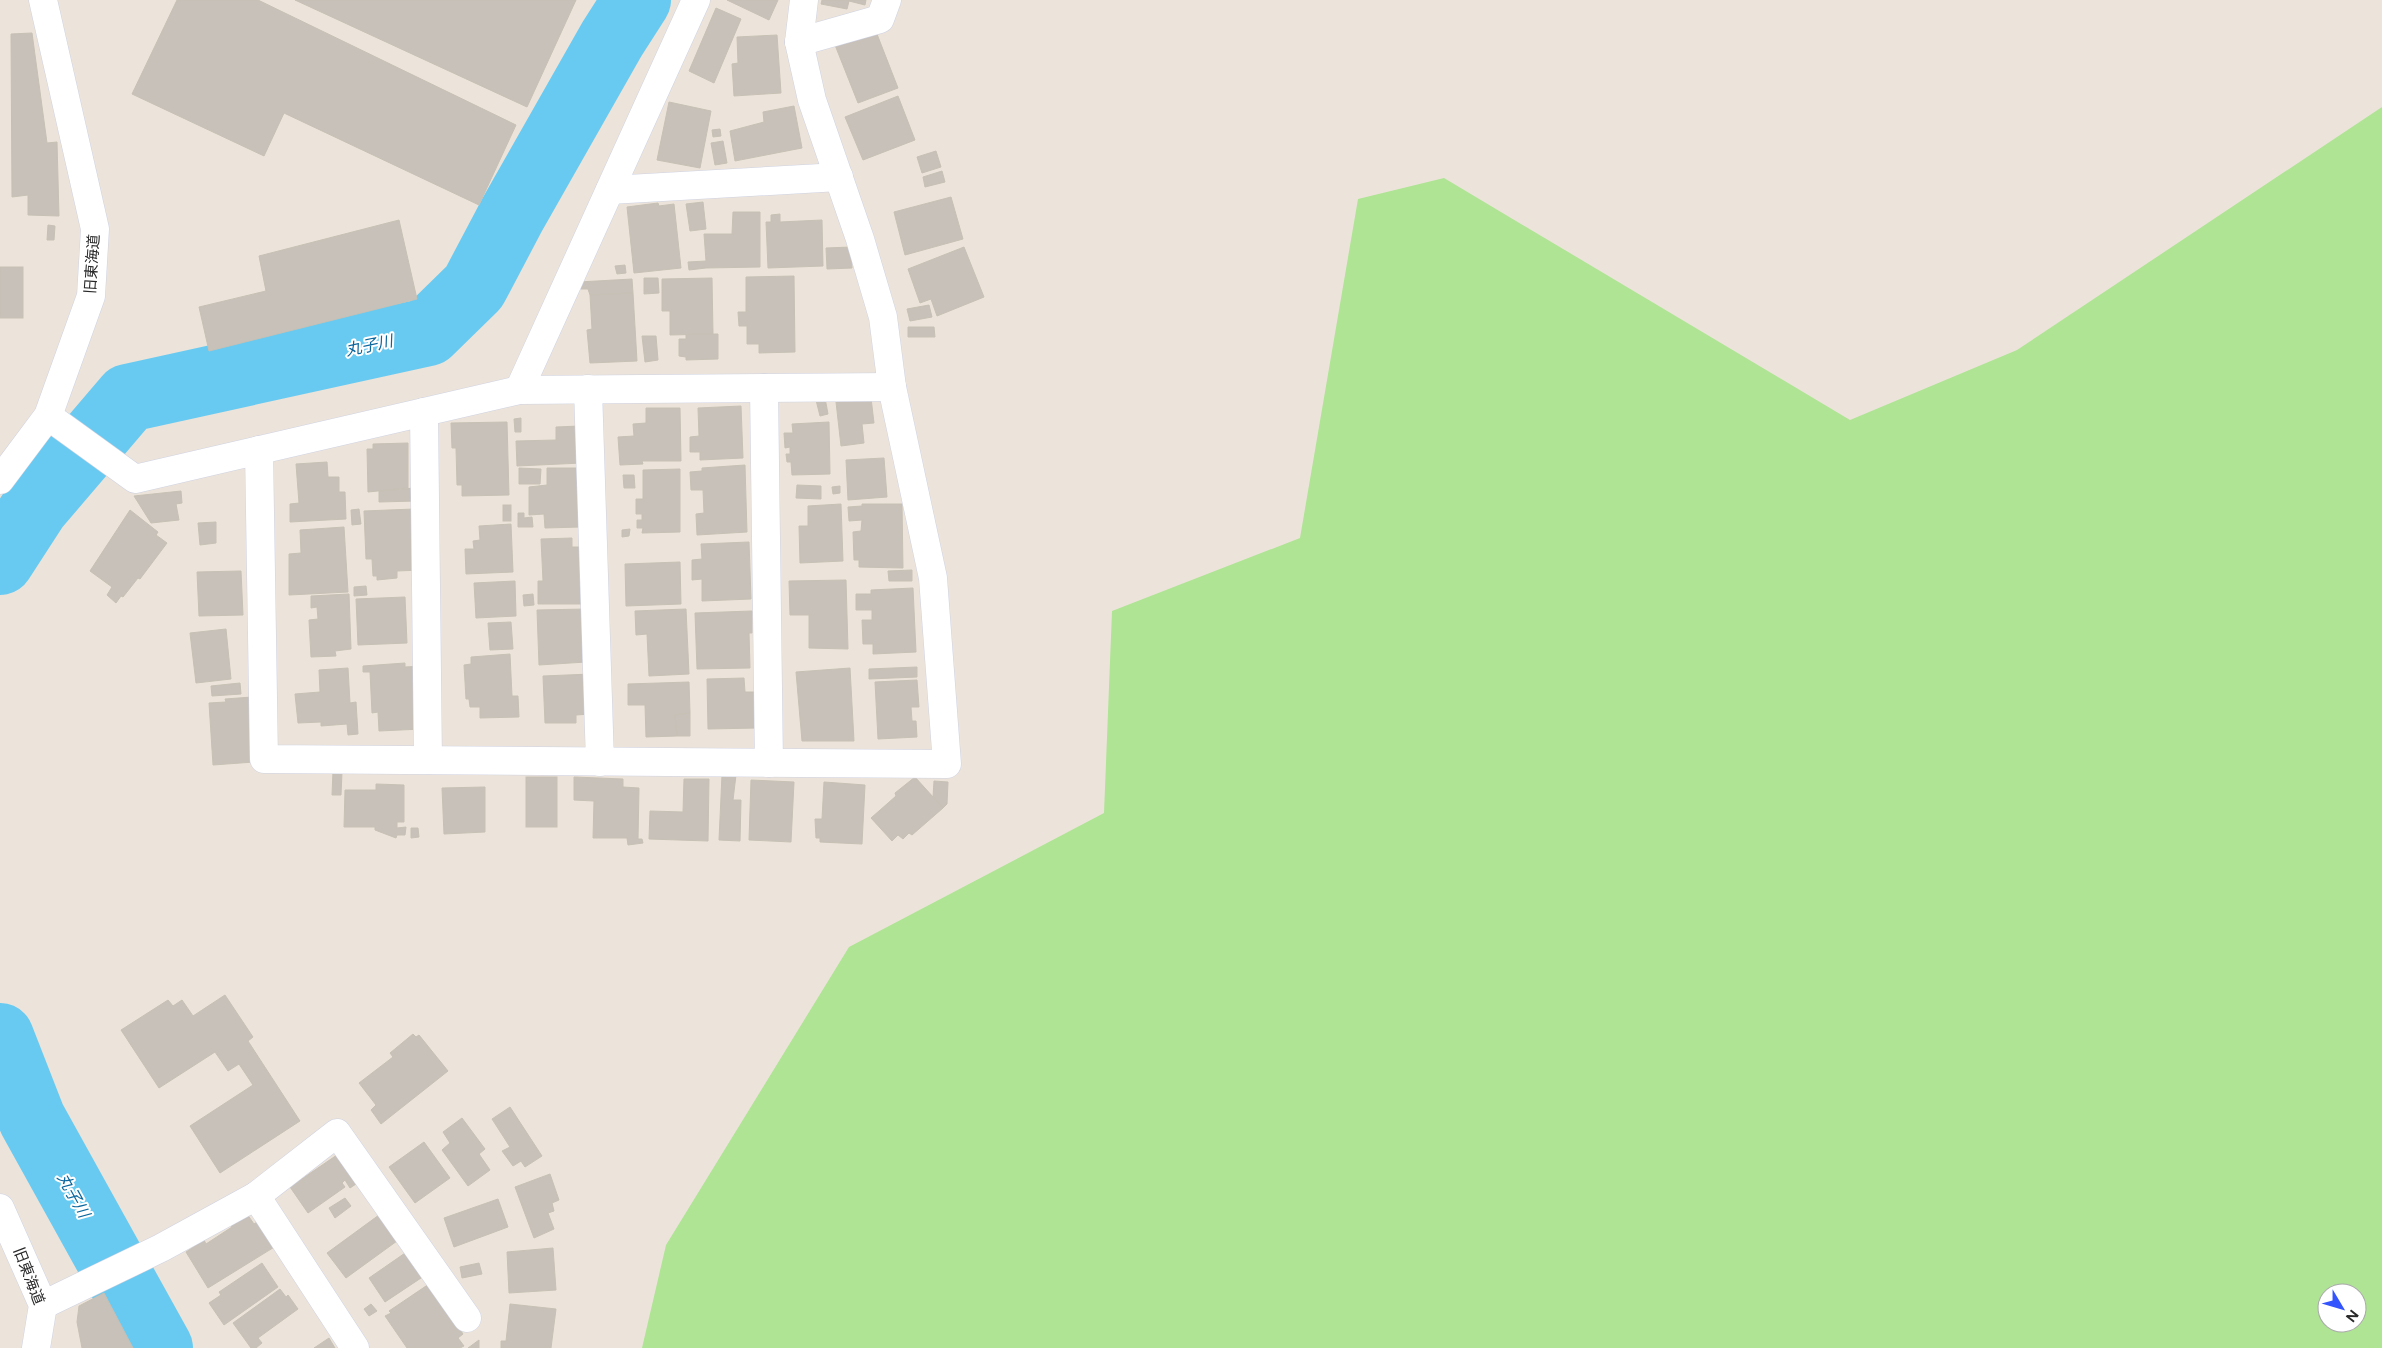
<svg xmlns="http://www.w3.org/2000/svg" width="2382" height="1348" font-family="Figtree,'Noto Sans JP',sans-serif">
	<style>
		.green { fill: #aee494; fill-rule: evenodd }
		.lines { fill: none; stroke-linecap: round; stroke-linejoin: round }
		.river { stroke: #69caf1; stroke-width: 68 }
		.building { fill: #c7c1ba; stroke: #c7c0b4 }
		.minor-casing { stroke: #cfd2e2; stroke-width: 29 }
		.minor { stroke: #fff; stroke-width: 28 }
		.labels { text-anchor: middle; stroke-width: 4; stroke-linejoin: round; paint-order: stroke }
		.street-label { font-size: 15px; fill: #292929; stroke: #fff }
		.water-label { font-size: 16px; font-style: italic; fill: #0a669c; stroke: #fff }
	</style>
	<rect width="100%" height="100%" fill="#ece4da"/>
	<path class="green" d="M2382,107V1348H642L666,1245L849,947L1104,813L1112,611L1300,538L1358,199L1444,178L1850,420L2017,350ZM2327,1293H2357V1323H2327Z"/>
	<g class="lines">
		<g class="river">
			<polyline points="0,561 35,507 128,398 428,332 474,287 512,215 612,39 637,0"/>
			<polyline points="0,1037 32,1119 159,1348"/>
		</g>
	</g>
	<g class="building">
		<polygon points="177,0 258,0 516,125 479,205 284,113 264,156 132,94"/>
		<polygon points="295,0 576,0 527,107"/>
		<polygon points="727,0 778,0 769,20"/>
		<polygon points="822,0 866,0 865,5 849,1 847,9 821,4"/>
		<polygon points="716,8 741,19 714,83 689,71"/>
		<polygon points="875,29 898,88 858,103 835,45"/>
		<polygon points="32,33 47,143 57,142 59,216 28,215 28,195 12,197 11,34"/>
		<polygon points="777,35 781,93 734,96 732,64 738,63 737,37"/>
		<polygon points="898,96 915,140 863,160 845,117"/>
		<polygon points="669,102 711,111 700,168 657,160"/>
		<polygon points="794,106 802,148 735,161 730,131 764,122 763,112"/>
		<polygon points="720,129 721,136 713,137 712,130"/>
		<polygon points="723,141 727,163 715,165 711,143"/>
		<polygon points="936,151 941,167 922,173 917,157"/>
		<polygon points="942,171 945,182 925,187 923,177"/>
		<polygon points="951,197 963,239 905,255 894,212"/>
		<polygon points="703,202 706,229 690,231 686,204"/>
		<polygon points="658,203 659,206 674,204 681,268 634,273 627,207"/>
		<polygon points="733,212 760,212 760,267 706,268 689,270 688,262 706,261 704,234 732,234"/>
		<polygon points="780,214 780,222 822,220 823,266 768,268 766,222 771,222 771,215"/>
		<polygon points="399,220 417,299 209,351 199,307 266,291 259,256"/>
		<polygon points="48,225 55,226 54,240 47,240"/>
		<polygon points="851,247 852,268 827,269 826,248"/>
		<polygon points="964,247 984,297 937,316 931,299 920,303 908,269"/>
		<polygon points="625,265 626,273 617,274 615,266"/>
		<rect x="0" y="267" width="23" height="51"/>
		<polygon points="794,276 795,352 759,353 759,344 747,344 747,326 739,326 738,312 746,312 746,277"/>
		<polygon points="644,278 658,278 659,293 644,294"/>
		<polygon points="712,278 713,334 670,335 670,311 662,311 662,279"/>
		<polygon points="632,279 633,293 590,295 588,289 581,289 579,282"/>
		<polygon points="633,293 637,361 590,363 587,330 592,329 590,295"/>
		<polygon points="929,305 932,317 910,321 907,309"/>
		<polygon points="908,327 934,327 935,337 908,337"/>
		<polygon points="686,334 718,334 718,359 686,360 686,357 679,356 679,339 686,339"/>
		<polygon points="642,336 656,336 658,360 645,362"/>
		<polygon points="825,398 828,414 820,416 816,400"/>
		<polygon points="871,398 874,423 862,424 864,443 841,446 836,402"/>
		<polygon points="741,406 743,458 700,460 700,452 690,452 690,437 699,436 698,408"/>
		<polygon points="646,408 680,408 681,461 642,461 643,464 620,465 618,437 634,436 633,424 646,423"/>
		<polygon points="521,418 521,432 515,432 514,419"/>
		<polygon points="507,422 509,495 462,496 462,485 457,485 456,448 452,448 451,423"/>
		<polygon points="829,422 830,474 792,475 791,462 787,462 786,454 790,454 790,447 785,448 784,433 793,433 792,424"/>
		<polygon points="580,426 582,463 517,466 516,441 556,440 556,427"/>
		<polygon points="408,443 408,488 368,492 367,449 373,449 373,444"/>
		<polygon points="884,458 887,497 848,500 846,460"/>
		<polygon points="327,462 328,477 339,477 339,492 345,492 346,519 290,522 290,504 299,503 296,464"/>
		<polygon points="745,465 747,532 697,535 696,514 704,513 703,490 691,490 690,472 702,471 702,468"/>
		<polygon points="519,468 541,469 540,484 519,484"/>
		<polygon points="547,468 578,468 580,527 545,528 544,514 529,515 529,487 547,485"/>
		<polygon points="680,469 680,532 642,533 643,528 637,528 637,520 642,520 642,514 636,514 636,499 643,499 643,470"/>
		<polygon points="623,475 634,475 635,488 624,488"/>
		<polygon points="797,485 821,486 821,499 796,498"/>
		<polygon points="840,486 840,493 833,494 832,487"/>
		<polygon points="415,488 416,501 379,502 379,491"/>
		<polygon points="181,491 182,503 176,504 179,520 151,523 134,496"/>
		<polygon points="841,504 843,561 800,563 799,526 808,526 808,506"/>
		<polygon points="862,504 902,504 903,568 859,567 859,560 854,560 853,532 861,531 862,520 849,521 848,507 862,506"/>
		<rect x="503" y="505" width="8" height="16"/>
		<polygon points="359,509 361,524 352,525 351,510"/>
		<polygon points="414,509 421,570 397,571 397,578 377,580 377,576 373,576 372,559 366,559 364,511"/>
		<polygon points="130,510 158,532 156,535 167,543 140,579 138,578 123,597 121,596 116,603 107,595 112,587 90,571"/>
		<polygon points="518,513 524,513 524,518 532,517 533,527 518,527"/>
		<polygon points="216,522 216,543 200,545 198,523"/>
		<polygon points="511,524 513,572 466,574 465,549 474,549 473,541 480,540 479,526"/>
		<polygon points="344,527 348,592 289,595 289,554 301,553 300,530"/>
		<polygon points="630,529 629,536 622,537 622,530"/>
		<polygon points="572,538 572,547 583,547 584,604 538,604 538,581 543,581 541,539"/>
		<polygon points="749,542 751,599 702,601 702,579 692,580 692,560 702,559 701,544"/>
		<polygon points="680,562 681,604 626,606 625,564"/>
		<polygon points="912,570 912,581 889,581 888,571"/>
		<polygon points="241,571 243,615 199,616 197,572"/>
		<polygon points="846,580 848,649 809,648 809,615 790,615 789,581"/>
		<polygon points="515,581 516,616 476,618 474,583"/>
		<polygon points="366,586 367,595 354,596 354,587"/>
		<polygon points="913,588 916,652 873,654 873,644 863,644 862,620 872,620 872,610 856,610 856,594 871,594 871,590"/>
		<polygon points="349,594 351,649 335,651 336,656 311,657 309,620 318,619 317,607 311,608 311,596"/>
		<polygon points="533,594 534,605 524,606 523,595"/>
		<polygon points="405,597 407,643 358,645 356,599"/>
		<polygon points="586,609 586,662 539,665 537,610"/>
		<polygon points="686,609 689,674 649,676 647,634 636,635 635,611"/>
		<polygon points="752,611 752,633 749,633 750,668 697,669 695,613"/>
		<polygon points="511,622 513,649 490,650 488,623"/>
		<polygon points="226,629 231,679 196,683 190,633"/>
		<polygon points="510,654 512,696 518,696 519,717 480,718 480,707 470,707 469,699 466,699 464,665 471,664 471,657"/>
		<polygon points="405,663 405,667 423,666 422,729 379,731 378,712 372,713 370,672 363,672 363,666"/>
		<polygon points="917,667 917,677 869,679 869,669"/>
		<polygon points="348,668 350,703 356,702 358,734 348,735 347,724 321,726 321,722 298,723 295,694 320,692 319,670"/>
		<polygon points="850,668 854,741 802,741 796,672"/>
		<polygon points="591,674 590,714 576,715 576,723 545,723 543,676"/>
		<polygon points="744,678 745,692 756,692 757,728 708,729 707,679"/>
		<polygon points="917,680 919,707 911,707 912,721 916,721 917,737 878,739 875,682"/>
		<polygon points="689,682 690,713 675,715 677,736 646,737 645,705 628,705 628,684"/>
		<polygon points="240,683 241,694 212,696 211,686"/>
		<polygon points="252,697 254,762 213,765 209,703 226,702 225,699"/>
		<polygon points="690,713 690,736 677,736 675,715"/>
		<polygon points="333,771 342,772 341,795 332,795"/>
		<polygon points="722,775 736,775 733,800 741,800 740,841 719,840"/>
		<rect x="526" y="777" width="31" height="50"/>
		<polygon points="574,777 623,779 623,787 639,788 638,839 642,839 643,843 628,845 627,838 593,838 594,801 574,800"/>
		<polygon points="915,777 943,808 912,835 909,833 903,839 898,835 892,841 871,818 896,796 895,793"/>
		<polygon points="684,779 709,779 708,841 649,839 650,811 683,812"/>
		<polygon points="751,780 794,782 791,842 749,840"/>
		<polygon points="934,781 948,782 947,804 943,808 933,797"/>
		<polygon points="824,782 865,785 862,844 820,842 820,838 816,838 815,819 822,819"/>
		<polygon points="376,784 404,785 404,822 397,822 397,828 406,827 405,835 397,835 396,838 375,830 375,827 344,827 345,790 376,790"/>
		<polygon points="485,787 485,832 444,834 442,788"/>
		<polygon points="411,828 418,828 419,837 411,838"/>
		<polygon points="225,995 253,1037 248,1041 300,1121 220,1173 190,1126 253,1085 239,1064 228,1071 215,1052 159,1088 121,1030 168,1000 173,1006 182,1000 193,1016"/>
		<polygon points="413,1034 416,1037 419,1035 448,1071 381,1124 371,1110 376,1105 359,1083 393,1057 390,1053"/>
		<polygon points="510,1107 542,1156 525,1167 521,1161 513,1166 502,1151 510,1147 492,1119"/>
		<polygon points="462,1118 485,1149 479,1154 490,1170 468,1186 442,1150 450,1143 443,1132"/>
		<polygon points="424,1142 450,1178 415,1203 389,1167"/>
		<polygon points="337,1155 356,1184 350,1188 345,1180 342,1183 345,1187 308,1213 290,1187"/>
		<polygon points="550,1174 559,1200 552,1203 554,1211 548,1213 554,1229 534,1238 515,1187"/>
		<polygon points="345,1198 351,1206 335,1218 329,1208"/>
		<polygon points="498,1199 508,1227 454,1247 444,1218"/>
		<polygon points="247,1214 254,1224 260,1220 276,1246 208,1288 186,1252 204,1240 206,1244 232,1227 230,1224"/>
		<polygon points="379,1215 397,1241 346,1278 327,1253"/>
		<polygon points="553,1248 556,1290 509,1293 507,1252"/>
		<polygon points="408,1251 424,1276 385,1302 369,1278"/>
		<polygon points="262,1263 278,1287 224,1325 209,1303 221,1295 219,1292"/>
		<polygon points="479,1263 482,1274 462,1278 460,1267"/>
		<polygon points="429,1284 463,1334 458,1338 464,1346 460,1348 407,1348 385,1316 391,1313 389,1311"/>
		<polygon points="280,1289 286,1297 288,1295 298,1309 258,1338 262,1343 256,1348 251,1348 233,1323"/>
		<polygon points="104,1293 133,1348 82,1348 77,1322 79,1306"/>
		<polygon points="371,1304 377,1311 369,1316 364,1309"/>
		<polygon points="510,1304 556,1309 551,1348 501,1348 501,1341 506,1341"/>
		<polygon points="329,1338 335,1348 314,1348"/>
		<polygon points="479,1340 479,1348 468,1348"/>
	</g>
	<g class="lines">
		<g class="minor-casing">
			<g id="minor">
				<polyline points="799,42 880,19 887,0"/>
				<polyline points="610,190 839,177"/>
				<polyline points="764,388 769,763"/>
				<polyline points="588,389 600,762"/>
				<polyline points="519,390 696,0"/>
				<polyline points="424,412 428,760"/>
				<polyline points="48,416 135,479 519,390 892,387"/>
				<polyline points="259,450 264,759 947,764 933,578 892,387 883,317 860,239 812,100 799,42 804,0"/>
				<polyline points="0,480 48,416 91,296 95,229 43,0"/>
				<polyline points="256,1196 355,1348"/>
				<polyline points="0,1208 43,1305 36,1348"/>
				<polyline points="43,1305 161,1248 256,1196 337,1133 467,1318"/>
			</g>
		</g>
		<use href="#minor" class="minor"/>
	</g>
	<g class="labels">
		<g class="street-label">
			<text transform="translate(92 264) rotate(-86)" y="5">旧東海道</text>
			<text transform="translate(29 1276) rotate(69)" y="5">旧東海道</text>
		</g>
		<g class="water-label">
			<text transform="translate(369 345) rotate(-12)" y="6">丸子川</text>
			<text transform="translate(74 1195) rotate(61)" y="6">丸子川</text>
		</g>
	</g>
	<g transform="translate(2342 1308) rotate(128)"><circle r="24" fill="#ffffff" stroke="#a9a9a9"/>
	<path d="M0-4L9 19L0 12L-9 19Z" fill="#3455fe"/>
	<text y="-8" font-size="14" font-weight="bold" text-anchor="middle" fill="#292929">N</text>
	</g>
</svg>
